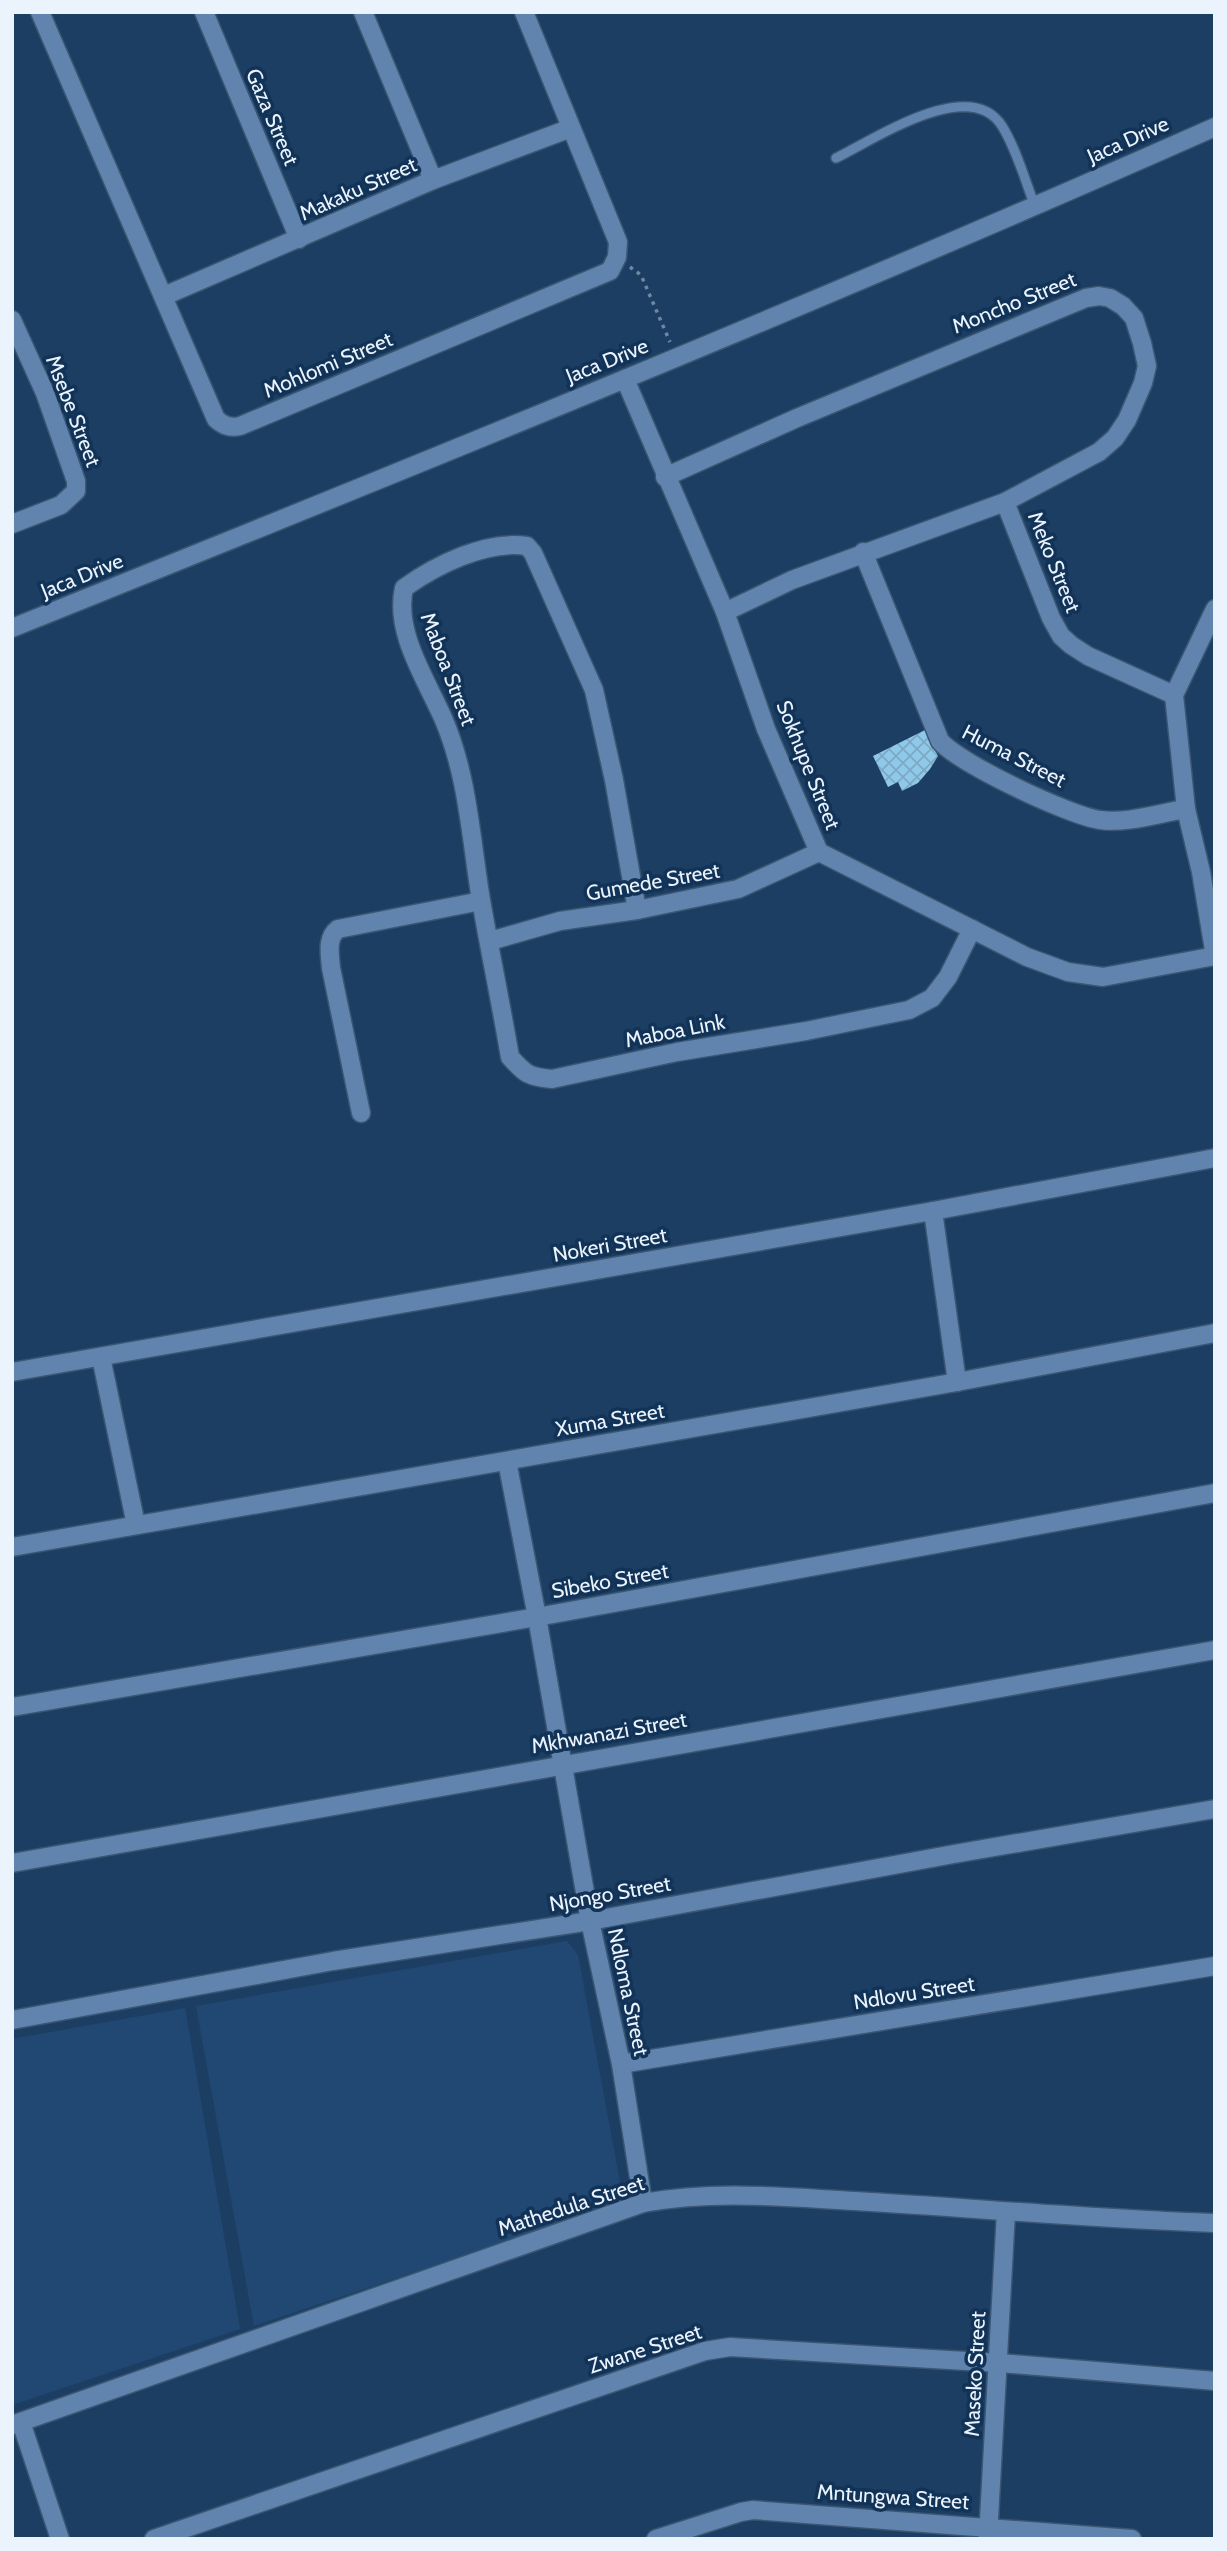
<svg xmlns="http://www.w3.org/2000/svg" width="1227" height="2551" font-family="Cabin,sans-serif">
	<style>
		.built { fill: #214873 }
		.building { fill: url(#building-cross-hatch) }
		.lines { fill: none; stroke-linecap: round; stroke-linejoin: round }
		.lane-casing { stroke: #3a5672; stroke-width: 12 }
		.street-casing { stroke: #3a5672; stroke-width: 21 }
		.secondary-casing { stroke: #3a5672; stroke-width: 21 }
		.path { stroke: #7087a0; stroke-width: 3.5; stroke-dasharray: 3.5 5; stroke-linecap: butt }
		.lane { stroke: #6184ae; stroke-width: 9 }
		.street { stroke: #6184ae; stroke-width: 18 }
		.secondary { stroke: #6184ae; stroke-width: 18 }
		.labels { text-anchor: middle; stroke-width: 7; stroke-linejoin: round; paint-order: stroke }
		.street-label { font-size: 21px; fill: #ebf3fc; stroke: #123358 }
	</style>
	<defs>
		<pattern id="building-cross-hatch" width="8" height="8" patternUnits="userSpaceOnUse" patternTransform="scale(1.75)"><rect width="8" height="8" fill="#8fc9ea"/><path d="M0 0l8 8M0 8l8-8" fill="none" stroke="#7da9c2"/></pattern>
	</defs>
	<rect width="100%" height="100%" fill="#1d3e63"/>
	<g class="built">
		<polygon points="567,1941 578,1955 622,2193 618,2204 254,2326 196,2006"/>
		<polygon points="185,2008 240,2329 12,2405 12,2039"/>
	</g>
	<polygon class="building" points="925,730 938,756 930,769 918,783 902,791 898,782 888,787 873,756"/>
	<g class="lines">
		<g class="lane-casing">
			<path id="lane" d="M836,158C875,139 970,75 1002,126C1017,150 1025,181 1035,206"/>
		</g>
		<g class="street-casing">
			<g id="street">
				<path d="M40,12L216,419C224,426 230,428 240,426L610,271L617,257L618,242L524,12"/>
				<polyline points="204,12 299,239"/>
				<polyline points="363,12 433,180"/>
				<polyline points="164,296 433,180 571,128"/>
				<polyline points="12,320 45,393 76,481 76,491 61,505 12,524"/>
				<polyline points="625,379 725,612 766,729 819,852 1027,957 1068,972 1103,977 1215,956"/>
				<polyline points="665,477 797,418 1086,298 1099,296 1110,298 1123,306 1134,318 1142,343 1147,366 1143,383 1127,420 1115,438 1099,452 1005,502 792,580 725,612"/>
				<polyline points="1005,502 1051,618 1061,636 1071,645 1088,656 1174,695"/>
				<path d="M863,552L940,741C960,764 1068,815 1100,820C1127,824 1159,813 1186,809"/>
				<path d="M637,910L614,780L594,690L533,553L527,546C486,540 436,565 404,588C394,632 426,679 443,718C468,775 471,840 481,900C490,952 501,1004 510,1057C525,1074 529,1077 552,1079L677,1052L806,1031L909,1010L932,998L948,977L972,929"/>
				<polyline points="490,941 560,921 637,910 738,889 819,852"/>
				<polyline points="1215,956 1201,872 1186,809 1174,695 1215,609"/>
				<path d="M361,1113L331,968C330,955 326,938 338,929L481,901"/>
				<polyline points="933,1211 957,1382"/>
				<polyline points="101,1357 136,1525"/>
				<polyline points="12,1372 933,1211 1215,1158"/>
				<polyline points="507,1461 537,1617 590,1921 621,2064 643,2203"/>
				<polyline points="12,1547 957,1382 1215,1333"/>
				<polyline points="12,1707 537,1617 1215,1493"/>
				<polyline points="12,1863 1215,1650"/>
				<polyline points="12,2020 333,1961 590,1921 954,1854 1215,1809"/>
				<polyline points="621,2064 1215,1966"/>
				<polyline points="21,2422 60,2539"/>
				<path d="M12,2425L643,2203C715,2190 782,2197 855,2201C975,2208 1094,2219 1215,2223"/>
				<polyline points="988,2537 1006,2212"/>
				<polyline points="154,2539 705,2351 730,2347 1000,2363 1215,2381"/>
				<polyline points="656,2539 741,2512 753,2510 1132,2539"/>
			</g>
		</g>
		<g class="secondary-casing">
			<path id="secondary" d="M12,628C415,466 818,303 1215,127"/>
		</g>
		<polyline class="path" points="630,267 641,275 670,342"/>
		<use href="#lane" class="lane"/>
		<use href="#street" class="street"/>
		<use href="#secondary" class="secondary"/>
	</g>
	<g class="labels">
		<g class="street-label">
			<text transform="translate(272 117) rotate(67)" y="7">Gaza Street</text>
			<text transform="translate(1128 140) rotate(-24)" y="7">Jaca Drive</text>
			<text transform="translate(358 189) rotate(-24)" y="7">Makaku Street</text>
			<text transform="translate(1014 303) rotate(-22)" y="7">Moncho Street</text>
			<text transform="translate(607 361) rotate(-22)" y="7">Jaca Drive</text>
			<text transform="translate(328 365) rotate(-23)" y="7">Mohlomi Street</text>
			<text transform="translate(73 411) rotate(69)" y="7">Msebe Street</text>
			<text transform="translate(1054 562) rotate(68)" y="7">Meko Street</text>
			<text transform="translate(82 576) rotate(-22)" y="7">Jaca Drive</text>
			<text transform="translate(448 669) rotate(69)" y="7">Maboa Street</text>
			<text transform="translate(1014 756) rotate(27)" y="7">Huma Street</text>
			<text transform="translate(808 765) rotate(68)" y="7">Sokhupe Street</text>
			<text transform="translate(653 882) rotate(-10)" y="7">Gumede Street</text>
			<text transform="translate(675 1031) rotate(-11)" y="7">Maboa Link</text>
			<text transform="translate(610 1245) rotate(-10)" y="7">Nokeri Street</text>
			<text transform="translate(610 1420) rotate(-10)" y="7">Xuma Street</text>
			<text transform="translate(610 1581) rotate(-10)" y="7">Sibeko Street</text>
			<text transform="translate(609 1733) rotate(-10)" y="7">Mkhwanazi Street</text>
			<text transform="translate(610 1894) rotate(-10)" y="7">Njongo Street</text>
			<text transform="translate(628 1992) rotate(78)" y="7">Ndloma Street</text>
			<text transform="translate(914 1993) rotate(-9)" y="7">Ndlovu Street</text>
			<text transform="translate(571 2206) rotate(-18)" y="7">Mathedula Street</text>
			<text transform="translate(645 2349) rotate(-18)" y="7">Zwane Street</text>
			<text transform="translate(975 2374) rotate(-87)" y="7">Maseko Street</text>
			<text transform="translate(893 2497) rotate(4)" y="7">Mntungwa Street</text>
		</g>
	</g>
	<rect width="1227" height="2551" fill="none" stroke="#ebf3fc" stroke-width="28"/>
</svg>
